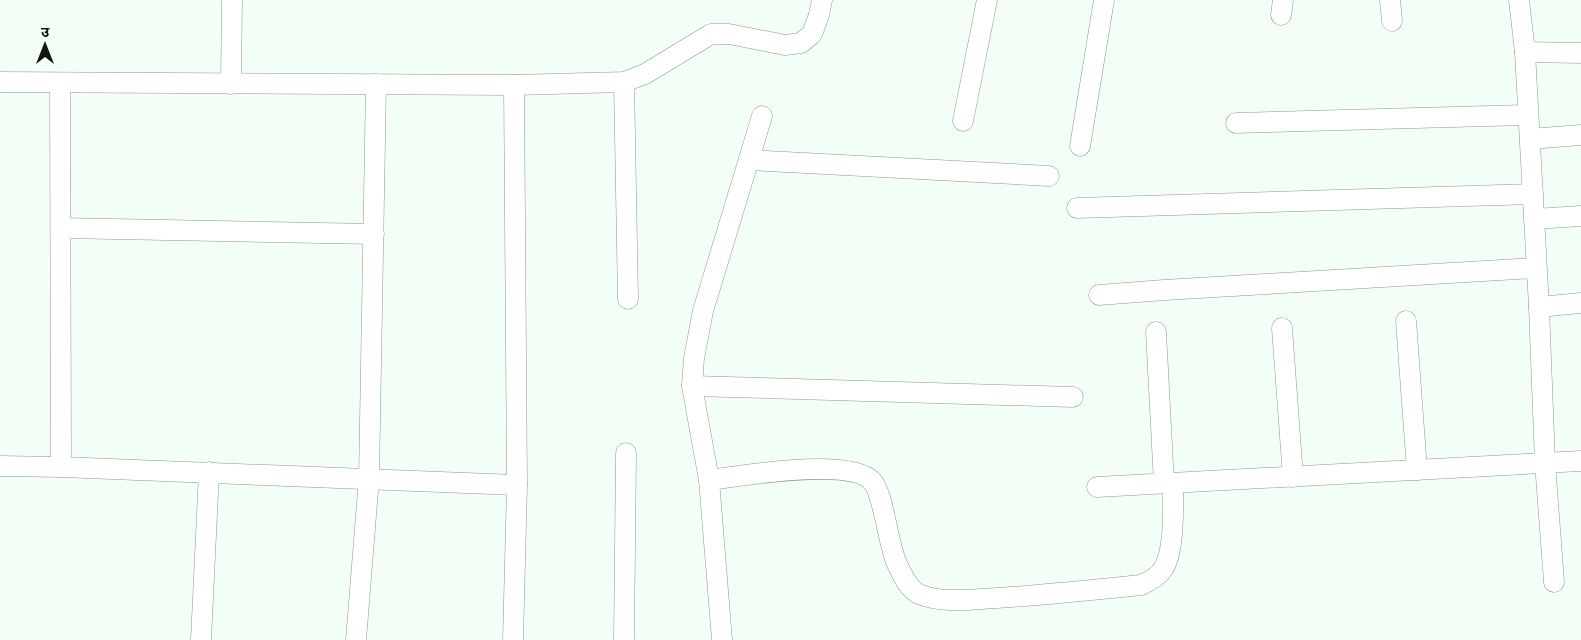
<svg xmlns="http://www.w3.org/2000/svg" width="1581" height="640" font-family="'PT Serif','Noto Sans Devanagari',serif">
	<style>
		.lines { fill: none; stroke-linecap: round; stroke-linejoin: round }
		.street-casing { stroke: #8a988e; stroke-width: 21 }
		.street { stroke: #fff; stroke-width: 20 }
	</style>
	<rect width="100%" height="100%" fill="#f3fff6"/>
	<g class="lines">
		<g class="street-casing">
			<g id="street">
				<polyline points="1390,0 1392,21"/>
				<polyline points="1519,0 1525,52 1539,307 1545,463 1554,582"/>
				<polyline points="1281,15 1283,0"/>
				<polyline points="1525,52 1581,53"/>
				<polyline points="0,82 514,85 624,82 645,74 711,34 729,34 785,45 801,43 812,34 819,15 822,0"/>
				<polyline points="624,82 628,299"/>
				<polyline points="60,83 61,467"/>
				<polyline points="231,84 232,0"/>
				<polyline points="963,121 987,0"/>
				<polyline points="1236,123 1528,115"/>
				<polyline points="1530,139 1581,135"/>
				<polyline points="1080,146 1104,0"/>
				<polyline points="749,160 1049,176"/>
				<polyline points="1077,208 1533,194"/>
				<polyline points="1534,219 1581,216"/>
				<polyline points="61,228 374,234"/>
				<polyline points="1099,295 1164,290 1536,268"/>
				<polyline points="1539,307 1581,303"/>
				<polyline points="1406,321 1417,470"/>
				<polyline points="1282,328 1293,477"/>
				<polyline points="1156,332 1164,483"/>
				<polyline points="692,386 1073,397"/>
				<polyline points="0,466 61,467 517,485"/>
				<path d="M709,480C741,476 849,457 872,481C884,494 888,545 897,564C902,574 908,589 919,594C942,604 973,599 997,598C1045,595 1093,590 1141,585C1148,582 1158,577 1163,569C1175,551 1173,506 1173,483"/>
				<polyline points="1097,487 1581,461"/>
				<polyline points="201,640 209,472"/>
				<polyline points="356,640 369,478 376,84"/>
				<polyline points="513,640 517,485 514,85"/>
				<polyline points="624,640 626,453"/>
				<polyline points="722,640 709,480 692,386 694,358 703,311 762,116"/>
			</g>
		</g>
		<use href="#street" class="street"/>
	</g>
	<g transform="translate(45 45)" stroke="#f3fff6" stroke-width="4" paint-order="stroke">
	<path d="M0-4L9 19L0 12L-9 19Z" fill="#111613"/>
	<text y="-8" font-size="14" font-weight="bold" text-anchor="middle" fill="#111613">उ</text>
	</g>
</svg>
